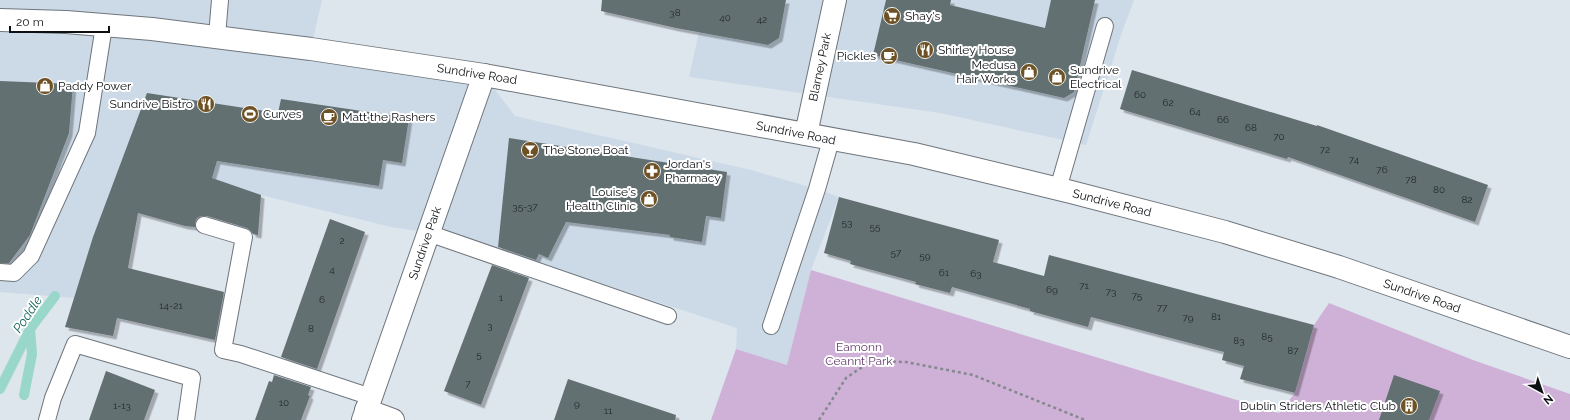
<svg xmlns="http://www.w3.org/2000/svg" width="1570" height="420" font-family="Raleway,sans-serif">
	<style>
		.built { fill: #ccdae8 }
		.green { fill: #cfb1d8 }
		.lines { fill: none; stroke-linecap: round; stroke-linejoin: round }
		.stream { stroke: #9ad7cb; stroke-width: 10 }
		.building { fill: #646f72; filter: url(#shadow) }
		.service-casing { stroke: #6e757c; stroke-width: 18 }
		.minor-casing { stroke: #6e757c; stroke-width: 24 }
		.tertiary-casing { stroke: #6e757c; stroke-width: 24 }
		.path { stroke: #83898f; stroke-width: 2.5; stroke-dasharray: 3 3; stroke-linecap: butt }
		.service { stroke: #fff; stroke-width: 16 }
		.minor { stroke: #fff; stroke-width: 22 }
		.tertiary { stroke: #fff; stroke-width: 22 }
		.labels { text-anchor: middle; stroke-width: 4; stroke-linejoin: round; paint-order: stroke }
		.number-label { font-size: 10px; fill: #23282b }
		.poi-label { font-size: 12px; fill: #0d1013; stroke: #fff; text-anchor: start }
		.street-label { font-size: 12px; fill: #0d1013; stroke: #fff }
		.park-label { font-size: 12px; fill: #643c6f; stroke: #fff }
		.water-label { font-size: 13px; font-style: italic; fill: #0e6155; stroke: #fff }
	</style>
	<defs>
		<filter id="shadow"><feDropShadow dx="3.5" dy="3.5" stdDeviation="0" flood-color="#0004"/></filter>
	</defs>
	<rect width="100%" height="100%" fill="#dde5ed"/>
	<g class="built">
		<polygon points="0,0 322,0 311,48 484,75 515,116 751,170 817,189 839,197 811,270 787,366 736,349 737,328 460,237 391,227 261,195 258,235 237,232 238,220 194,213 192,228 134,212 128,268 113,336 65,327 74,298 0,292"/>
		<polygon points="706,0 1134,0 1122,32 1086,145 940,113 689,77"/>
	</g>
	<polygon class="green" points="811,270 1279,413 1295,393 1314,325 1329,303 1473,360 1570,394 1570,420 711,420 736,349 787,365"/>
	<g class="lines">
		<g class="stream">
			<polyline points="0,389 30,329 55,296"/>
			<polyline points="24,395 32,354 30,329"/>
		</g>
	</g>
	<g class="building">
		<polygon points="602,0 786,0 779,38 768,45 676,28 601,11"/>
		<polygon points="886,0 951,0 950,5 1045,28 1051,0 1095,0 1074,92 1064,98 873,55"/>
		<polygon points="1132,70 1317,126 1317,125 1488,185 1475,222 1288,157 1287,159 1120,109"/>
		<polygon points="0,81 73,84 69,133 30,235 9,263 0,263"/>
		<polygon points="147,93 278,113 281,99 409,118 402,163 383,160 379,186 217,161 212,178 261,195 258,235 253,234 251,231 247,228 207,216 201,216 197,218 195,223 195,227 185,226 138,213 128,268 224,292 215,340 117,318 113,336 65,327 93,237"/>
		<polygon points="509,138 727,172 721,218 706,216 702,242 670,237 670,235 566,222 548,258 539,254 536,260 498,247"/>
		<polygon points="839,197 999,240 993,262 1044,276 1049,255 1314,325 1295,393 1240,379 1244,366 1222,360 1224,352 1091,317 1088,327 1030,311 1030,309 952,287 950,293 915,284 916,282 850,264 851,261 824,253"/>
		<polygon points="330,219 365,232 317,369 281,357"/>
		<polygon points="492,265 529,278 481,405 444,391"/>
		<polygon points="106,371 155,390 144,420 89,420"/>
		<polygon points="274,375 311,387 308,395 310,396 301,420 255,420 269,381 272,382"/>
		<polygon points="1394,375 1440,391 1429,420 1379,420"/>
		<polygon points="568,379 676,415 675,420 554,420"/>
	</g>
	<g class="lines">
		<g class="service-casing">
			<g id="service">
				<polyline points="217,36 220,0"/>
				<polyline points="1058,189 1105,26"/>
				<polyline points="204,225 244,237 223,350 241,354 371,397"/>
				<polyline points="428,233 668,316"/>
				<polyline points="0,272 14,273 31,256 87,133 104,26"/>
				<polyline points="771,326 817,189 831,140"/>
				<polyline points="47,420 53,398 75,344 192,378 186,420"/>
			</g>
		</g>
		<g class="minor-casing">
			<g id="minor">
				<polyline points="806,134 835,0"/>
				<polyline points="366,410 393,420"/>
				<polyline points="363,420 484,75"/>
			</g>
		</g>
		<g class="tertiary-casing">
			<polyline id="tertiary" points="0,20 66,22 152,29 311,49 484,75 914,154 1071,192 1225,232 1339,267 1570,347"/>
		</g>
		<polyline class="path" points="819,420 846,378 871,361 906,362 973,375 1085,420"/>
		<use href="#service" class="service"/>
		<use href="#minor" class="minor"/>
		<use href="#tertiary" class="tertiary"/>
	</g>
	<defs>
		<g id="supermarket-disc" transform="scale(0.9)"><circle r="9.5" fill="#6e5225" stroke="#fff"/><path d="M-6-5.5h2.5l.6 2H6L4.5 2H-2.5L-4.4-4H-6ZM-1.5 3.2a1.3 1.3 0 1 0 .1 0ZM3 3.2a1.3 1.3 0 1 0 .1 0Z" fill="#fff"/></g>
		<g id="restaurant-disc" transform="scale(0.9)"><circle r="9.5" fill="#6e5225" stroke="#fff"/><path d="M-5-6h1v4h1v-4h1v4h1v-4h1v5L-1.5 .5V6h-2V.5L-5-1ZM5-6V6H3V1.5H1.5Q1.5-4 5-6Z" fill="#fff"/></g>
		<g id="cafe-disc" transform="scale(0.9)"><circle r="9.5" fill="#6e5225" stroke="#fff"/><path d="M-5.5-4.5H6V0H3Q3 3.5 0 3.5H-2.5Q-5.5 3.5-5.5 0ZM3-3.2v2h1.7v-2ZM-6 4.5H4V6H-6Z" fill="#fff"/></g>
		<g id="shop-disc" transform="scale(0.9)"><circle r="9.5" fill="#6e5225" stroke="#fff"/><path d="M-5-2.5h2.3a2.7 3.5 0 0 1 5.4 0H5L5.5 6h-11ZM-1.5-2.5h3a1.5 2.3 0 0 0-3 0Z" fill="#fff"/></g>
		<g id="stadium-disc" transform="scale(0.9)"><circle r="9.5" fill="#6e5225" stroke="#fff"/><path d="M0-5a6.5 5 0 1 0 0 10a6.5 5 0 1 0 0-10ZM-3.5-1.8h7v3.6h-7Z" fill="#fff"/></g>
		<g id="bar-disc" transform="scale(0.9)"><circle r="9.5" fill="#6e5225" stroke="#fff"/><path d="M-6-5H6L.8 .8V4.5H3.5V6h-7V4.5H-.8V.8Z" fill="#fff"/></g>
		<g id="pharmacy-disc" transform="scale(0.9)"><circle r="9.5" fill="#6e5225" stroke="#fff"/><path d="M-2-6h4v4h4v4h-4v4h-4v-4h-4v-4h4Z" fill="#fff"/></g>
		<g id="building-disc" transform="scale(0.9)"><circle r="9.5" fill="#6e5225" stroke="#fff"/><path d="M-4-6H4V6H1V3H-1V6H-4ZM-2.5-4.3h1.7v1.8h-1.7ZM.8-4.3h1.7v1.8H.8ZM-2.5-1h1.7V.8h-1.7ZM.8-1h1.7V.8H.8Z" fill="#fff"/></g>
	</defs>
	<g fill-rule="evenodd">
		<use href="#supermarket-disc" x="892" y="16"/>
		<use href="#restaurant-disc" x="925" y="50"/>
		<use href="#cafe-disc" x="889" y="56"/>
		<use href="#shop-disc" x="1029" y="72"/>
		<use href="#shop-disc" x="1057" y="77"/>
		<use href="#shop-disc" x="45" y="86"/>
		<use href="#restaurant-disc" x="206" y="104"/>
		<use href="#stadium-disc" x="250" y="114"/>
		<use href="#cafe-disc" x="329" y="117"/>
		<use href="#bar-disc" x="530" y="150"/>
		<use href="#pharmacy-disc" x="652" y="171"/>
		<use href="#shop-disc" x="649" y="199"/>
		<use href="#building-disc" x="1409" y="406"/>
	</g>
	<g class="labels">
		<g class="number-label">
			<text x="675" y="16">38</text>
			<text x="725" y="21">40</text>
			<text x="762" y="23">42</text>
			<text x="1140" y="98">60</text>
			<text x="1168" y="106">62</text>
			<text x="1195" y="115">64</text>
			<text x="1223" y="123">66</text>
			<text x="1251" y="131">68</text>
			<text x="1279" y="140">70</text>
			<text x="1325" y="153">72</text>
			<text x="1354" y="163">74</text>
			<text x="1382" y="173">76</text>
			<text x="1411" y="183">78</text>
			<text x="1439" y="193">80</text>
			<text x="1467" y="203">82</text>
			<text x="525" y="210">35-37</text>
			<text x="847" y="226">53</text>
			<text x="875" y="230">55</text>
			<text x="342" y="244">2</text>
			<text x="896" y="256">57</text>
			<text x="925" y="259">59</text>
			<text x="332" y="273">4</text>
			<text x="944" y="276">61</text>
			<text x="976" y="277">63</text>
			<text x="1084" y="289">71</text>
			<text x="1052" y="293">69</text>
			<text x="1111" y="295">73</text>
			<text x="1137" y="299">75</text>
			<text x="501" y="301">1</text>
			<text x="322" y="303">6</text>
			<text x="171" y="309">14-21</text>
			<text x="1162" y="311">77</text>
			<text x="1216" y="320">81</text>
			<text x="1188" y="321">79</text>
			<text x="490" y="329">3</text>
			<text x="311" y="332">8</text>
			<text x="1267" y="340">85</text>
			<text x="1239" y="344">83</text>
			<text x="1293" y="354">87</text>
			<text x="479" y="358">5</text>
			<text x="468" y="387">7</text>
			<text x="284" y="406">10</text>
			<text x="577" y="407">9</text>
			<text x="122" y="409">1-13</text>
			<text x="608" y="414">11</text>
		</g>
		<g class="poi-label">
			<text x="905" y="20">Shay's</text>
			<text x="938" y="54">Shirley House</text>
			<text x="876" y="60" text-anchor="end">Pickles</text>
			<text x="1016" y="69" text-anchor="end">Medusa<tspan x="1016" dy="14">Hair Works</tspan></text>
			<text x="1070" y="74">Sundrive<tspan x="1070" dy="14">Electrical</tspan></text>
			<text x="58" y="90">Paddy Power</text>
			<text x="193" y="108" text-anchor="end">Sundrive Bistro</text>
			<text x="263" y="118">Curves</text>
			<text x="342" y="121">Matt the Rashers</text>
			<text x="543" y="154">The Stone Boat</text>
			<text x="665" y="168">Jordan's<tspan x="665" dy="14">Pharmacy</tspan></text>
			<text x="636" y="196" text-anchor="end">Louise's<tspan x="636" dy="14">Health Clinic</tspan></text>
			<text x="1396" y="410" text-anchor="end">Dublin Striders Athletic Club</text>
		</g>
		<g class="street-label">
			<text transform="translate(820 67) rotate(-78)" y="4">Blarney Park</text>
			<text transform="translate(477 74) rotate(9)" y="4">Sundrive Road</text>
			<text transform="translate(796 133) rotate(11)" y="4">Sundrive Road</text>
			<text transform="translate(1112 203) rotate(14)" y="4">Sundrive Road</text>
			<text transform="translate(425 243) rotate(-71)" y="4">Sundrive Park</text>
			<text transform="translate(1422 296) rotate(19)" y="4">Sundrive Road</text>
		</g>
		<g class="park-label">
			<text x="859" y="351">Eamonn<tspan x="859" dy="14">Ceannt Park</tspan></text>
		</g>
		<g class="water-label">
			<text transform="translate(27 314) rotate(-56)" y="5">Poddle</text>
		</g>
	</g>
	<g transform="translate(1542 392) rotate(140)" stroke="#ffffff" stroke-width="3" paint-order="stroke">
	<path d="M0-3L7 15L0 10L-7 15Z" fill="#0d1013"/>
	<text y="-6" font-size="11" font-weight="bold" text-anchor="middle" fill="#0d1013">N</text>
	</g>
	<path d="M10 26v6h99v-6" fill="none" stroke="#0d1013" stroke-width="2"/>
	<text x="16" y="26" font-size="12" fill="#0d1013" stroke="#ffffff" stroke-width="3" paint-order="stroke">20 m</text>
</svg>
